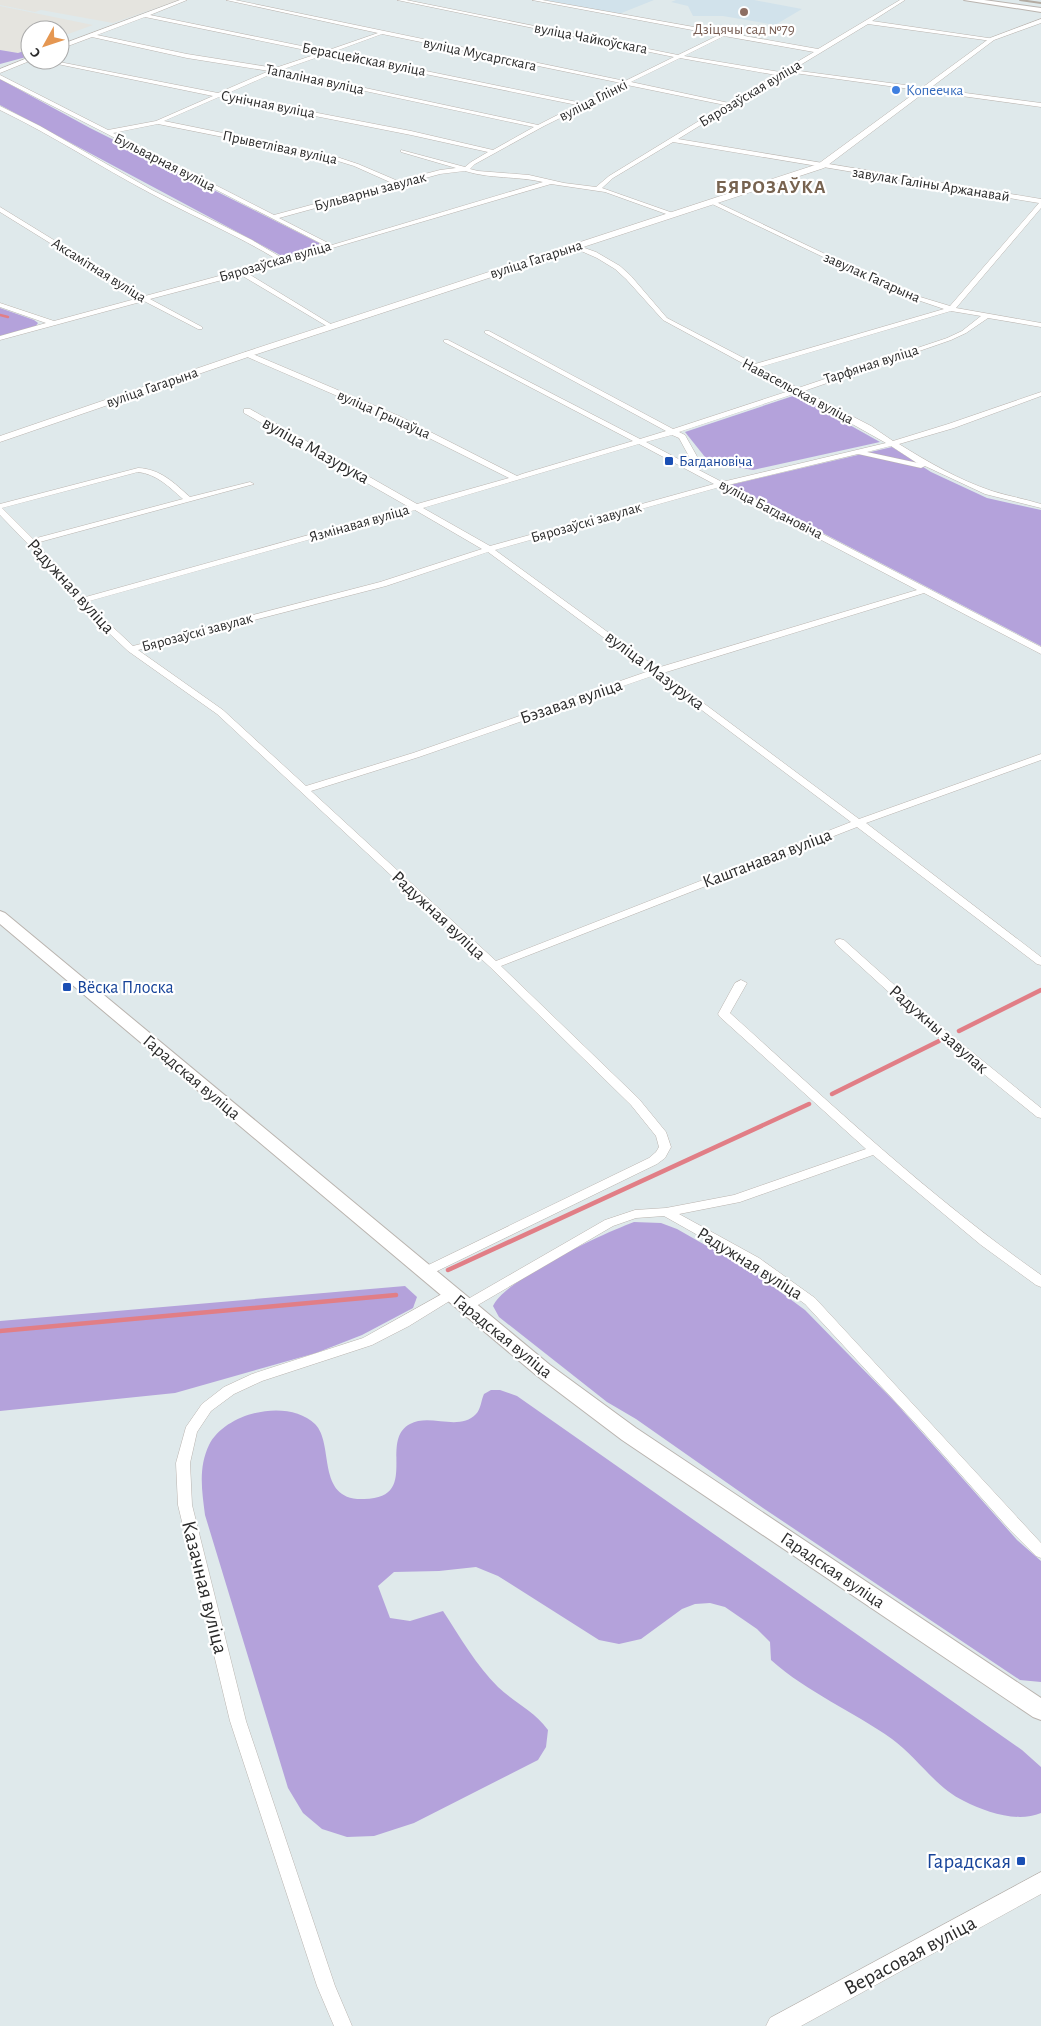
<svg xmlns="http://www.w3.org/2000/svg" width="1041" height="2026" font-family="'Alegreya Sans',sans-serif">
	<style>
		.industrial { fill: #e5e4df }
		.education { fill: #d1e2eb }
		.green { fill: #b4a2db }
		.lines { fill: none; stroke-linecap: round; stroke-linejoin: round }
		.stream-far1 { stroke: #e17e86; stroke-width: 2.5 }
		.stream { stroke: #e17e86; stroke-width: 4.5 }
		.minor-casing { stroke: #bab4af; stroke-width: 1 }
		.tertiary-casing { stroke: #bab4af; stroke-width: 1 }
		.secondary-casing { stroke: #bab4af; stroke-width: 2 }
		.minor { fill: #fff; fill-rule: evenodd }
		.tertiary { fill: #fff; fill-rule: evenodd }
		.secondary { fill: #fff; fill-rule: evenodd }
		.rail { stroke: #b3aba2; stroke-width: 2 }
		.education-dot { fill: #8d6e63; stroke: #fff; stroke-width: 2 }
		.shop-dot { fill: #3f7fe0; stroke: #fff; stroke-width: 2 }
		.transit-dot { fill: #1a4fb4; stroke: #fff; stroke-width: 2 }
		.labels { text-anchor: middle; stroke-width: 4.5; stroke-linejoin: round; paint-order: stroke }
		.far-education-label { font-size: 15px; fill: #785e54; stroke: #fff }
		.far-street-label { font-size: 15px; fill: #2b2b2b; stroke: #fff }
		.far-shop-label { font-size: 15px; fill: #366cbe; stroke: #fff; text-anchor: start }
		.far-transit-label { font-size: 15px; fill: #164399; stroke: #fff; text-anchor: start }
		.street-label { font-size: 18px; fill: #2b2b2b; stroke: #fff }
		.transit-label { font-size: 18px; fill: #164399; stroke: #fff; text-anchor: start }
		.far-district-label { font-size: 19px; font-weight: bold; letter-spacing: 1px; fill: #776350; stroke: #fff }
		.near-street-label { font-size: 21px; fill: #2b2b2b; stroke: #fff }
		.near-transit-label { font-size: 21px; fill: #164399; stroke: #fff; text-anchor: end }
	</style>
	<rect width="100%" height="100%" fill="#dfe9eb"/>
	<g class="industrial">
		<polygon points="0,0 179,0 113,23 41,10 35,12 0,5"/>
		<polygon points="0,6 93,25 60,37 60,30 30,30 30,49 18,53 0,50"/>
	</g>
	<g class="education">
		<polygon points="544,0 654,0 619,14"/>
		<polygon points="676,0 754,0 802,9 775,25 723,16 693,16 688,6 671,2"/>
	</g>
	<g class="green">
		<polygon points="30,49 30,56 0,64 0,50 18,53"/>
		<polygon points="0,79 90,128 319,243 319,248 282,256 0,105"/>
		<polygon points="0,308 34,320 38,323 35,327 0,336"/>
		<polygon points="796,395 880,442 753,470 709,462 685,432"/>
		<polygon points="892,447 931,472 987,498 1041,510 1041,646 730,485"/>
		<path d="M634,1222L661,1223L677,1229L756,1274L805,1310L895,1402L1017,1540L1041,1561V1682L1020,1680L763,1508L636,1419L607,1402L499,1317L493,1306C505,1279 604,1233 634,1222Z"/>
		<polygon points="405,1286 417,1297 413,1308 362,1335 316,1353 175,1393 0,1411 0,1321"/>
		<path d="M491,1390H500L517,1396L1022,1750L1041,1767V1813C1017,1823 986,1812 964,1801C936,1788 917,1757 892,1739C853,1711 808,1693 771,1660L770,1642L757,1629L725,1607L710,1603L695,1604L682,1609L641,1639L619,1644L599,1640L498,1576L476,1567L439,1571L394,1572L378,1586L390,1618L410,1621L443,1611C460,1637 476,1665 498,1687C515,1703 533,1710 548,1730L546,1747L538,1760L414,1823L374,1836L347,1837L322,1829L303,1813L288,1788L205,1515C202,1491 198,1468 209,1445C226,1412 288,1398 315,1424C335,1444 315,1501 364,1499C421,1498 378,1441 410,1424C430,1413 459,1432 476,1414C481,1409 481,1400 484,1394Z"/>
	</g>
	<g class="lines">
		<polyline class="stream-far1" points="0,315 8,317"/>
		<g class="stream">
			<polyline points="959,1031 1041,990"/>
			<polyline points="832,1094 939,1041"/>
			<polyline points="448,1270 809,1104"/>
			<polyline points="0,1331 396,1295"/>
		</g>
		<g class="minor-casing">
			<g id="minor">
				<path d="M180,0H187L150,15L326,51L378,33L226,0H235L625,81L674,57L397,0H406L678,55L719,35L532,0H542L818,49L900,0H905L872,21L995,39L992,41L868,24L792,70L1041,103V107L787,72L678,139L1041,199V208L956,308L1041,323V327L988,318L966,333L951,340L804,391L871,426L893,441L948,424L1041,392V396L954,428L899,444C928,462 959,480 992,491C1008,496 1025,499 1041,504V508L985,494L925,466L921,468L858,454L728,485L1041,647V654L924,593L663,673L859,819L1041,754V760L866,823L1041,957V965L1037,964L857,827L501,966L639,1099L666,1132L671,1147L665,1158L657,1164L425,1277L420,1275L419,1272L420,1269L649,1158L656,1152L659,1147L656,1136L631,1105L490,967L217,714L128,651L77,603L28,544L0,515V504L138,468C161,469 174,483 190,497L250,482L254,484L36,543L82,598L409,507L244,413V409H250L417,504L509,478L393,420L245,356V352H248L399,416L517,476L522,474L633,441L444,342V340H448L640,439L666,431L485,333V331H489L673,429L792,390L663,320L626,279L615,269L597,258L572,247V245H576L596,252L620,266L631,276L667,318L755,364L944,309L903,295L710,203V201H714L907,293L950,306L1039,203L673,142L613,178L602,188L673,213V215H669L605,192L551,184L247,273L334,326V328H330L241,275L150,299L202,327V329H198L144,301L0,340V336L46,323L0,307V303L54,321L139,298L0,212V207L145,296L278,260C237,235 192,216 150,193C99,166 52,135 0,110V106L40,126L152,190L252,240L284,259L326,246L0,79V75L2,76L108,130L156,121L213,96L38,60H49L218,93L269,71L187,58L92,37L60,49V45ZM145,17L320,53L275,68L187,54L97,35ZM382,34L621,83L582,103L333,52ZM724,36L814,52L780,72L684,56ZM327,54L577,105L538,125L281,70ZM680,58L776,75L729,103L631,82ZM276,72L534,127L493,150L411,131L224,95ZM627,85L725,105L609,176L596,187L564,183L529,175L478,171L470,169L475,164L544,126ZM219,97L411,135L488,152L471,162L465,167L401,150V152L456,168L440,170L398,181L358,164L331,155L164,121ZM158,124L328,158L354,166L392,183L274,215L113,133ZM465,171C490,179 517,176 543,182L332,245L279,218L440,174ZM951,311L981,316L962,331L947,338L798,388L760,367ZM797,393L886,443L722,482L697,469L699,460L685,435L679,432ZM672,435L679,438L691,460L690,465L646,442ZM639,444L714,484L490,546L423,508ZM891,446L917,463H918L867,452ZM138,472C157,474 169,487 183,499L33,539L2,508ZM720,487L917,590L657,668L495,550ZM415,510L482,549L380,582L133,646L86,602ZM488,552L649,671L413,753L306,786L223,710L138,650L386,586ZM655,675L851,822L496,961L311,791L419,757Z"/>
				<polygon points="30,57 30,60 32,60 0,73 0,69"/>
				<polygon points="840,939 844,940 946,1031 1041,1108 1041,1118 1037,1117 938,1037 836,944 835,942 836,940"/>
				<path d="M741,980L747,983L730,1013C831,1104 930,1197 1041,1275V1287L1036,1285L981,1245L873,1155L740,1202L679,1214L759,1258L815,1298L1041,1543V1558L1036,1556L1010,1530L917,1425L805,1304L749,1264L664,1216L636,1218L613,1226L471,1309H461L459,1306L461,1303L605,1220L635,1210L666,1208L734,1195L866,1149L720,1017L718,1014L735,983Z"/>
				<polygon points="451,1289 456,1291 458,1294 456,1297 409,1326 372,1345 262,1381 234,1394 211,1411 197,1432 190,1463 192,1505 246,1721 335,1986 352,2026 334,2026 317,1986 230,1721 178,1505 176,1463 186,1427 202,1404 224,1387 252,1374 363,1338"/>
			</g>
		</g>
		<g class="tertiary-casing">
			<g id="tertiary">
				<polygon points="1041,19 1041,23 994,40 824,168 251,356 0,442 0,436 245,352 818,164 990,38"/>
				<polygon points="1041,1872 1041,1894 801,2026 766,2026 770,2018"/>
			</g>
		</g>
		<g class="secondary-casing">
			<g id="secondary">
				<polygon points="964,0 984,0 1041,8 1041,12"/>
				<polygon points="0,911 5,913 550,1365 636,1428 1041,1698 1041,1720 1033,1717 622,1440 536,1375 0,924"/>
			</g>
		</g>
		<use href="#minor" class="minor"/>
		<use href="#tertiary" class="tertiary"/>
		<use href="#secondary" class="secondary"/>
		<polyline class="rail" points="1020,0 1041,3"/>
	</g>
	<circle class="education-dot" cx="744" cy="12" r="5"/>
	<circle class="shop-dot" cx="896" cy="90" r="5"/>
	<g class="transit-dot">
		<rect x="664" y="456" width="10" height="10" rx="2.5"/>
		<rect x="62" y="982" width="10" height="10" rx="2.5"/>
		<rect x="1016" y="1856" width="10" height="10" rx="2.5"/>
	</g>
	<g class="labels">
		<g class="far-education-label">
			<text x="744" y="34">Дзіцячы сад №79</text>
		</g>
		<g class="far-street-label">
			<text transform="translate(591 38) rotate(11)" y="5">вуліца Чайкоўскага</text>
			<text transform="translate(480 54) rotate(12)" y="5">вуліца Мусаргскага</text>
			<text transform="translate(364 59) rotate(11)" y="5">Берасцейская вуліца</text>
			<text transform="translate(315 79) rotate(12)" y="5">Тапаліная вуліца</text>
			<text transform="translate(750 93) rotate(-31)" y="5">Бярозаўская вуліца</text>
			<text transform="translate(593 100) rotate(-27)" y="5">вуліца Глінкі</text>
			<text transform="translate(268 104) rotate(11)" y="5">Сунічная вуліца</text>
			<text transform="translate(280 147) rotate(12)" y="5">Прыветлівая вуліца</text>
			<text transform="translate(165 162) rotate(27)" y="5">Бульварная вуліца</text>
			<text transform="translate(931 184) rotate(9)" y="5">завулак Галіны Аржанавай</text>
			<text transform="translate(370 191) rotate(-15)" y="5">Бульварны завулак</text>
			<text transform="translate(536 259) rotate(-18)" y="5">вуліца Гагарына</text>
			<text transform="translate(275 261) rotate(-16)" y="5">Бярозаўская вуліца</text>
			<text transform="translate(99 270) rotate(32)" y="5">Аксамітная вуліца</text>
			<text transform="translate(872 277) rotate(24)" y="5">завулак Гагарына</text>
			<text transform="translate(871 364) rotate(-18)" y="5">Тарфяная вуліца</text>
			<text transform="translate(152 387) rotate(-19)" y="5">вуліца Гагарына</text>
			<text transform="translate(798 391) rotate(28)" y="5">Навасельская вуліца</text>
			<text transform="translate(384 414) rotate(24)" y="5">вуліца Грыцаўца</text>
			<text transform="translate(771 509) rotate(27)" y="5">вуліца Багдановіча</text>
			<text transform="translate(586 522) rotate(-16)" y="5">Бярозаўскі завулак</text>
			<text transform="translate(359 523) rotate(-16)" y="5">Язмінавая вуліца</text>
			<text transform="translate(197 632) rotate(-15)" y="5">Бярозаўскі завулак</text>
		</g>
		<g class="far-shop-label">
			<text x="906" y="95">Копеечка</text>
		</g>
		<g class="far-transit-label">
			<text x="679" y="466">Багдановіча</text>
		</g>
		<g class="street-label">
			<text transform="translate(316 450) rotate(29)" y="6">вуліца Мазурука</text>
			<text transform="translate(71 586) rotate(48)" y="6">Радужная вуліца</text>
			<text transform="translate(655 670) rotate(37)" y="6">вуліца Мазурука</text>
			<text transform="translate(571 701) rotate(-19)" y="6">Бэзавая вуліца</text>
			<text transform="translate(767 858) rotate(-21)" y="6">Каштанавая вуліца</text>
			<text transform="translate(439 915) rotate(43)" y="6">Радужная вуліца</text>
			<text transform="translate(939 1029) rotate(41)" y="6">Радужны завулак</text>
			<text transform="translate(192 1077) rotate(40)" y="6">Гарадская вуліца</text>
			<text transform="translate(750 1263) rotate(32)" y="6">Радужная вуліца</text>
			<text transform="translate(503 1336) rotate(39)" y="6">Гарадская вуліца</text>
			<text transform="translate(833 1570) rotate(34)" y="6">Гарадская вуліца</text>
		</g>
		<g class="transit-label">
			<text x="77" y="993">Вёска Плоска</text>
		</g>
		<g class="far-district-label">
			<text x="771" y="193">БЯРОЗАЎКА</text>
		</g>
		<g class="near-street-label">
			<text transform="translate(205 1587) rotate(76)" y="7">Казачная вуліца</text>
			<text transform="translate(910 1955) rotate(-28)" y="7">Верасовая вуліца</text>
		</g>
		<g class="near-transit-label">
			<text x="1011" y="1868">Гарадская</text>
		</g>
	</g>
	<g transform="translate(45 45) rotate(230)"><circle r="24" fill="#ffffff" stroke="#aaaaaa"/>
	<path d="M0-4L9 19L0 12L-9 19Z" fill="#e59752"/>
	<text y="-8" font-size="14" font-weight="bold" text-anchor="middle" fill="#2b2b2b">С</text>
	</g>
</svg>
